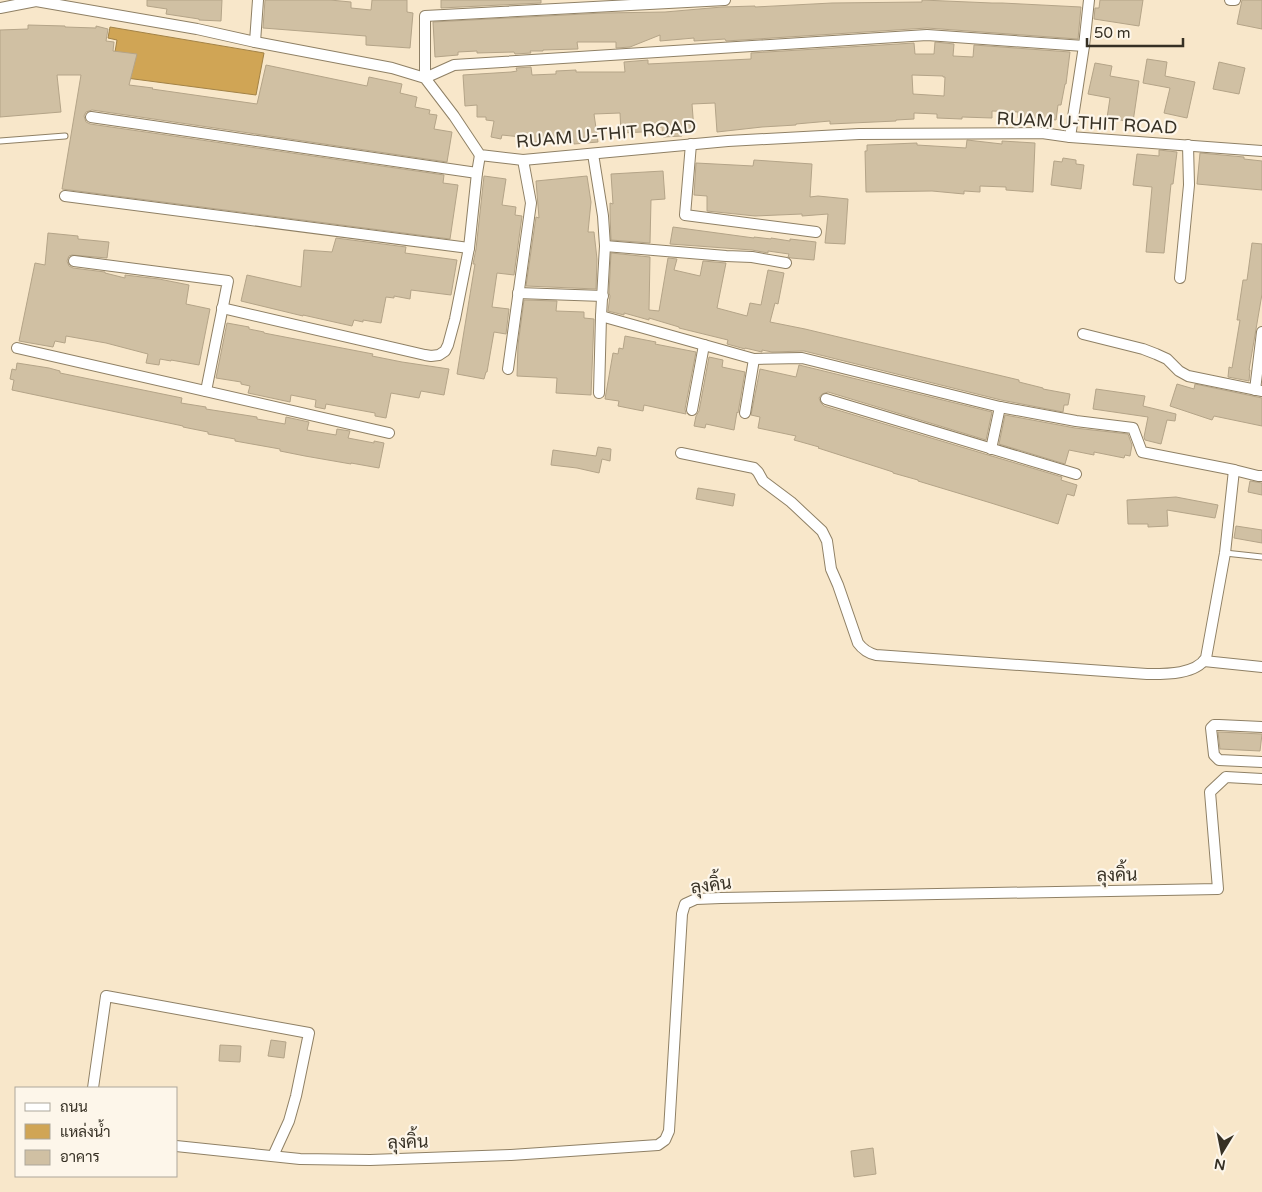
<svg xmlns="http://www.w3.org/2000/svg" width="1262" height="1192" font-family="'Varela Round',Sarabun,sans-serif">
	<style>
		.water { fill: #d0a555; stroke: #a28246 }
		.building { fill: #d0c0a3; stroke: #b4a488; fill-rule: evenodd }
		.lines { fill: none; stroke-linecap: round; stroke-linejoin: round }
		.service-casing { stroke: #8f8065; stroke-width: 7 }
		.minor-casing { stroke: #8f8065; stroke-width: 12 }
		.service { stroke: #fff; stroke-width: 5 }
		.minor { stroke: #fff; stroke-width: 10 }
		.labels { text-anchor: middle; stroke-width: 4.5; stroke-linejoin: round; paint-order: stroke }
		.street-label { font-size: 18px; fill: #363024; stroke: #fdf6ea }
	</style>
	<rect width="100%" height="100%" fill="#f8e7ca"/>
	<polygon class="water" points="110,27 264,53 256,95 111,76 117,40 108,38"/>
	<g class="building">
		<polygon points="147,0 222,0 221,21 199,20 199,19 166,14 167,9 147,6"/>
		<polygon points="265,0 330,0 351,2 351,8 371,10 372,0 407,0 407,12 413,13 410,48 366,45 366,36 263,28"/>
		<polygon points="441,0 541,0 541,3 441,8"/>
		<polygon points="922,0 992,3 1002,3 1081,7 1078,39 927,28 726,41 725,39 694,41 694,38 660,41 660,35 630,47 616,48 616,42 577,42 578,49 543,50 543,51 530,51 531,53 515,54 514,52 477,53 477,51 458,52 458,55 435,57 433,22 603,13 665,12 722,7 755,6 755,7 832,3 922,2"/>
		<polygon points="1100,0 1143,0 1139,26 1094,19 1095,8 1099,8"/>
		<polygon points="1242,0 1262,0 1262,29 1237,24"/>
		<polygon points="28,25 65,26 65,27 96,28 96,26 108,29 106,41 114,42 113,51 137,54 129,85 153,88 152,89 257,104 266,65 367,86 369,77 402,84 400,93 417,97 415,107 430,110 429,114 437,115 434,129 452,132 447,162 92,110 86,112 84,116 86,122 90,124 444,175 443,183 458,185 450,239 62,189 81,75 57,75 61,112 0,117 0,30 28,29"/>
		<path d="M935,42L954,44L953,56L973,57L974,45L1070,52L1066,84H1065L1061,105H1058L1056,120L1039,118V119L1029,117V119L1018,118V112L992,111V118L962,117V119L937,118V114L914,113V119L896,120V121L830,124V121L796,124V125L762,127L717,132L715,103L692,104L694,130L682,131V136L663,137L662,127L642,128V132L621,133L620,113L594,114L598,142L574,144L573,139L542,141V142H531V138L502,135L501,139L491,137L494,121L486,120V117H477V105L465,106L463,75L511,72L517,71L516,68L531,67L532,75L556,74V71L576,70V72H625L624,62L648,60V64L751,59V53L914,43L915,54H934ZM912,75L943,76V77H945L944,96L913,94Z"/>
		<polygon points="1147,59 1167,62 1165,76 1195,82 1187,118 1164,113 1170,88 1143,83"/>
		<polygon points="1219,62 1245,68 1239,94 1213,89"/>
		<polygon points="1095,63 1112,66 1110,76 1139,81 1133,122 1107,118 1110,98 1088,94"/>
		<polygon points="967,140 1002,144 1002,141 1035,143 1033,192 1006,190 1006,187 980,186 980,192 964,191 964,194 932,191 866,192 865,151 867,151 867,145 917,143 917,145 966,148"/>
		<polygon points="1159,150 1177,152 1173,184 1171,184 1164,253 1146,252 1152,187 1133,185 1137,154 1159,156"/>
		<polygon points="1200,153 1244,157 1244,159 1262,161 1262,190 1197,184"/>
		<polygon points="1063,158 1076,160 1076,164 1084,165 1081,189 1051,185 1054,161 1062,162"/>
		<polygon points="754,160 812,164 810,197 818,196 848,199 845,244 825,243 828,214 802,216 802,214 778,215 755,216 707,211 707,196 694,195 696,163 753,166"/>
		<polygon points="663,171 665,199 651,200 650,243 611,240 610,214 610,203 613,204 611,174"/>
		<polygon points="484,176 506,179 502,205 516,207 515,215 522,216 514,275 497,273 492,307 509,309 506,334 494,332 487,372 486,372 484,379 457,374 475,264 473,264 476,249"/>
		<polygon points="587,176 591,202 588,232 594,232 597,259 596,289 526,286 536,217 539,218 536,181"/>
		<polygon points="673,227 754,238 754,237 771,239 771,238 790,241 790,239 816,242 814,260 791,258 788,257 789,254 768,251 768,253 752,250 670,244"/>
		<polygon points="48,233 78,236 78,239 109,242 107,258 72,255 69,256 67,261 69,266 73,268 105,272 105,273 125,278 125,275 159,279 189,285 186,304 210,309 199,365 171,360 171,361 160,359 159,365 146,363 148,354 106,343 66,336 65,343 55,341 53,347 19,341 35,263 45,265"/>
		<polygon points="336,238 406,247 405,253 457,260 451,295 411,290 410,299 394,296 394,298 386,297 381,323 363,320 363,322 354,320 352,326 303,315 303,316 241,301 247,275 301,287 304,250 332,252"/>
		<polygon points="1252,243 1262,244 1262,294 1249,370 1250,370 1249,381 1228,377 1229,367 1232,368 1240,320 1237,320 1243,280 1247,280"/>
		<polygon points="611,253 650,257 649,310 659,311 668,258 677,259 674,270 700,276 703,261 726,263 717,308 747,316 750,303 761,305 768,270 784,273 778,304 775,303 770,322 805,329 1019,380 1019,382 1043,388 1043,389 1070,394 1068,405 1064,405 1063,412 1001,400 804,351 772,352 762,350 762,352 745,348 745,349 727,344 728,340 679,328 679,327 649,318 649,320 624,313 624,315 608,311 610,296 609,293"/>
		<polygon points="524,300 557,301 556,311 584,312 584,318 594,319 591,395 556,393 557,378 517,376 518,345"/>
		<polygon points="227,323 249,327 249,329 264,332 264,333 373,354 372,356 402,362 449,369 444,395 421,391 419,398 391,393 386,418 375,416 375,413 326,404 325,409 315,407 316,400 291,395 290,402 248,393 250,386 241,384 241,382 216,378"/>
		<polygon points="625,336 656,342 655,344 696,352 685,409 686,414 644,405 643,411 618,406 619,401 605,399 613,353 618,354 619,348 623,349"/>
		<polygon points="709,357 723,360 722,367 745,372 738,413 737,412 734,430 706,424 705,428 694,426 696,416 699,411"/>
		<polygon points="17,363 49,368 60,371 60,373 182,398 181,403 206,407 206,409 257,417 257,419 285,424 286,417 309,422 307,430 336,435 337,429 350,431 348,438 374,443 374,441 384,443 379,468 351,463 351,464 305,456 280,451 280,449 235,441 235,439 208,434 208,432 183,427 183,426 12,390 14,380 10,379 12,369 16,370"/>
		<polygon points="799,365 992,412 986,440 828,392 822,394 819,398 821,403 824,406 1062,477 1061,480 1077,485 1074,496 1067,494 1058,524 991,503 918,481 918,480 893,473 893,472 818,448 819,447 794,440 796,436 758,428 760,417 751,415 760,369 796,377"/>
		<polygon points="1177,384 1194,389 1195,384 1262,398 1262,426 1214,416 1212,420 1170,406"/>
		<polygon points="1096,389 1145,396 1143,406 1176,414 1175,421 1167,420 1161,444 1145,440 1144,437 1148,417 1093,409"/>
		<polygon points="1005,415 1075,428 1128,434 1132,445 1130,456 1125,455 1124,458 1094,452 1094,455 1069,450 1065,464 999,444"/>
		<polygon points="598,447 611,449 610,461 602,459 599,473 577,468 551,465 553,450 596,456"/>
		<polygon points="1250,481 1262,483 1262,495 1248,492"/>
		<polygon points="698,488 735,494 733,506 696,499"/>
		<polygon points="1176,497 1218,505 1215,518 1167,510 1168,526 1148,527 1148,524 1128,524 1127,500"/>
		<polygon points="1236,526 1262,530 1262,543 1234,538"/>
		<polygon points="1218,732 1262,734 1260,751 1220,749"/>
		<polygon points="271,1040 286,1042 284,1058 268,1056"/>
		<polygon points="220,1045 241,1046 240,1062 219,1061"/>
		<polygon points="873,1148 876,1174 854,1177 851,1151"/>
	</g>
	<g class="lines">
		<g class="service-casing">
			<g id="service">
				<polyline points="0,141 65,136"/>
				<polyline points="1225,553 1262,557"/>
			</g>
		</g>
		<g class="minor-casing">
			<g id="minor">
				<polyline points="725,0 425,16 425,78 454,65 927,35 1084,46"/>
				<polyline points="1230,0 1235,0"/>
				<polyline points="0,8 36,1 197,29 255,42 392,68 425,78 454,116 480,155 523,160 728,141 859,134 1042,133 1070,137 1262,151"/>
				<polyline points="255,42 258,0"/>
				<polyline points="91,117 477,173"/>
				<polyline points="1070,137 1084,46 1089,0"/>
				<polyline points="691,144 685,215 816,232"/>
				<polyline points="593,154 603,216 605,246 601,316 599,393"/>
				<polyline points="65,196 469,248"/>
				<polyline points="605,246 726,256 752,257 786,263"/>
				<polyline points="74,261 228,281 206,391"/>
				<polyline points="1180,278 1189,185 1188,145"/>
				<polyline points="518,293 603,296"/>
				<polyline points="222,308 425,355 431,356 439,355 445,351 448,345 455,319 469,248 477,173 480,155"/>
				<polyline points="601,316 754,359 802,358 1000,407 1076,421 1133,428 1142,452 1234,470 1258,476 1262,476"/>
				<polyline points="1083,334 1143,349 1156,354 1167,359 1179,371 1188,376 1262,391"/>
				<polyline points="17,348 389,433"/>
				<polyline points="508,369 531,203 523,160"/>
				<polyline points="1255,390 1262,332"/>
				<polyline points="826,399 1076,474"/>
				<polyline points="692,410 704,345"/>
				<polyline points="745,413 754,359"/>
				<polyline points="991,449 1000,407"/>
				<path d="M681,453L754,468L758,472L763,481L791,502L822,531L827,541L831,569L838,585L858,643C863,650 868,653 876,655L1147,674C1164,674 1195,675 1206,658L1225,553L1234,470"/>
				<polyline points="1204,661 1262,667"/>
				<polyline points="1262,727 1219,725 1214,725 1211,728 1214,755 1219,760 1262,762"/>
				<polyline points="93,1088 106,996 309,1033 296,1096 289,1121 273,1156"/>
				<polyline points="176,1146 300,1159 370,1160 511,1155 658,1145 665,1140 669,1131 682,914 685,904 696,899 721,898 1218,889 1210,792 1226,777 1262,779"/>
			</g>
		</g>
		<use href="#service" class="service"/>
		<use href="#minor" class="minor"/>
	</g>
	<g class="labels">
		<g class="street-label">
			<text transform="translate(1087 123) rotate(3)" y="6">RUAM U-THIT ROAD</text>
			<text transform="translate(606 134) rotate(-5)" y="6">RUAM U-THIT ROAD</text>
			<text transform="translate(1117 875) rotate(-1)" y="6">ลุงคิ้น</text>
			<text transform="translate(711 885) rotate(-7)" y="6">ลุงคิ้น</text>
			<text transform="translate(408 1142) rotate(-2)" y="6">ลุงคิ้น</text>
		</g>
	</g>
	<rect x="15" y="1087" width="162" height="90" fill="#fdf6ea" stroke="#ada79b"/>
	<rect x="25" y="1103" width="25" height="8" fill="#ffffff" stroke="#ada79b"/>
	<text x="60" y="1112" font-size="15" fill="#363024">ถนน</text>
	<rect x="25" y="1124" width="25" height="15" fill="#d0a555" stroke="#ada79b"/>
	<text x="60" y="1137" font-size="15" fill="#363024">แหล่งน้ำ</text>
	<rect x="25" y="1150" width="25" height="15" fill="#d0c0a3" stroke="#ada79b"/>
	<text x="60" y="1162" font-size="15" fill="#363024">อาคาร</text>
	<g transform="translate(1222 1152) rotate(190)" stroke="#fdf6ea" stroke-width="4" paint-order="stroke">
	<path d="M0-4L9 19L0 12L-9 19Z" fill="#363024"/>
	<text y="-8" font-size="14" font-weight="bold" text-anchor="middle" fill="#363024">N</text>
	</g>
	<path d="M1087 38v8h96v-8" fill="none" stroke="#363024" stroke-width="2.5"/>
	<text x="1094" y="38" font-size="15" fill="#363024" stroke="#fdf6ea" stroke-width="4" paint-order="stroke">50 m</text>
</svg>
